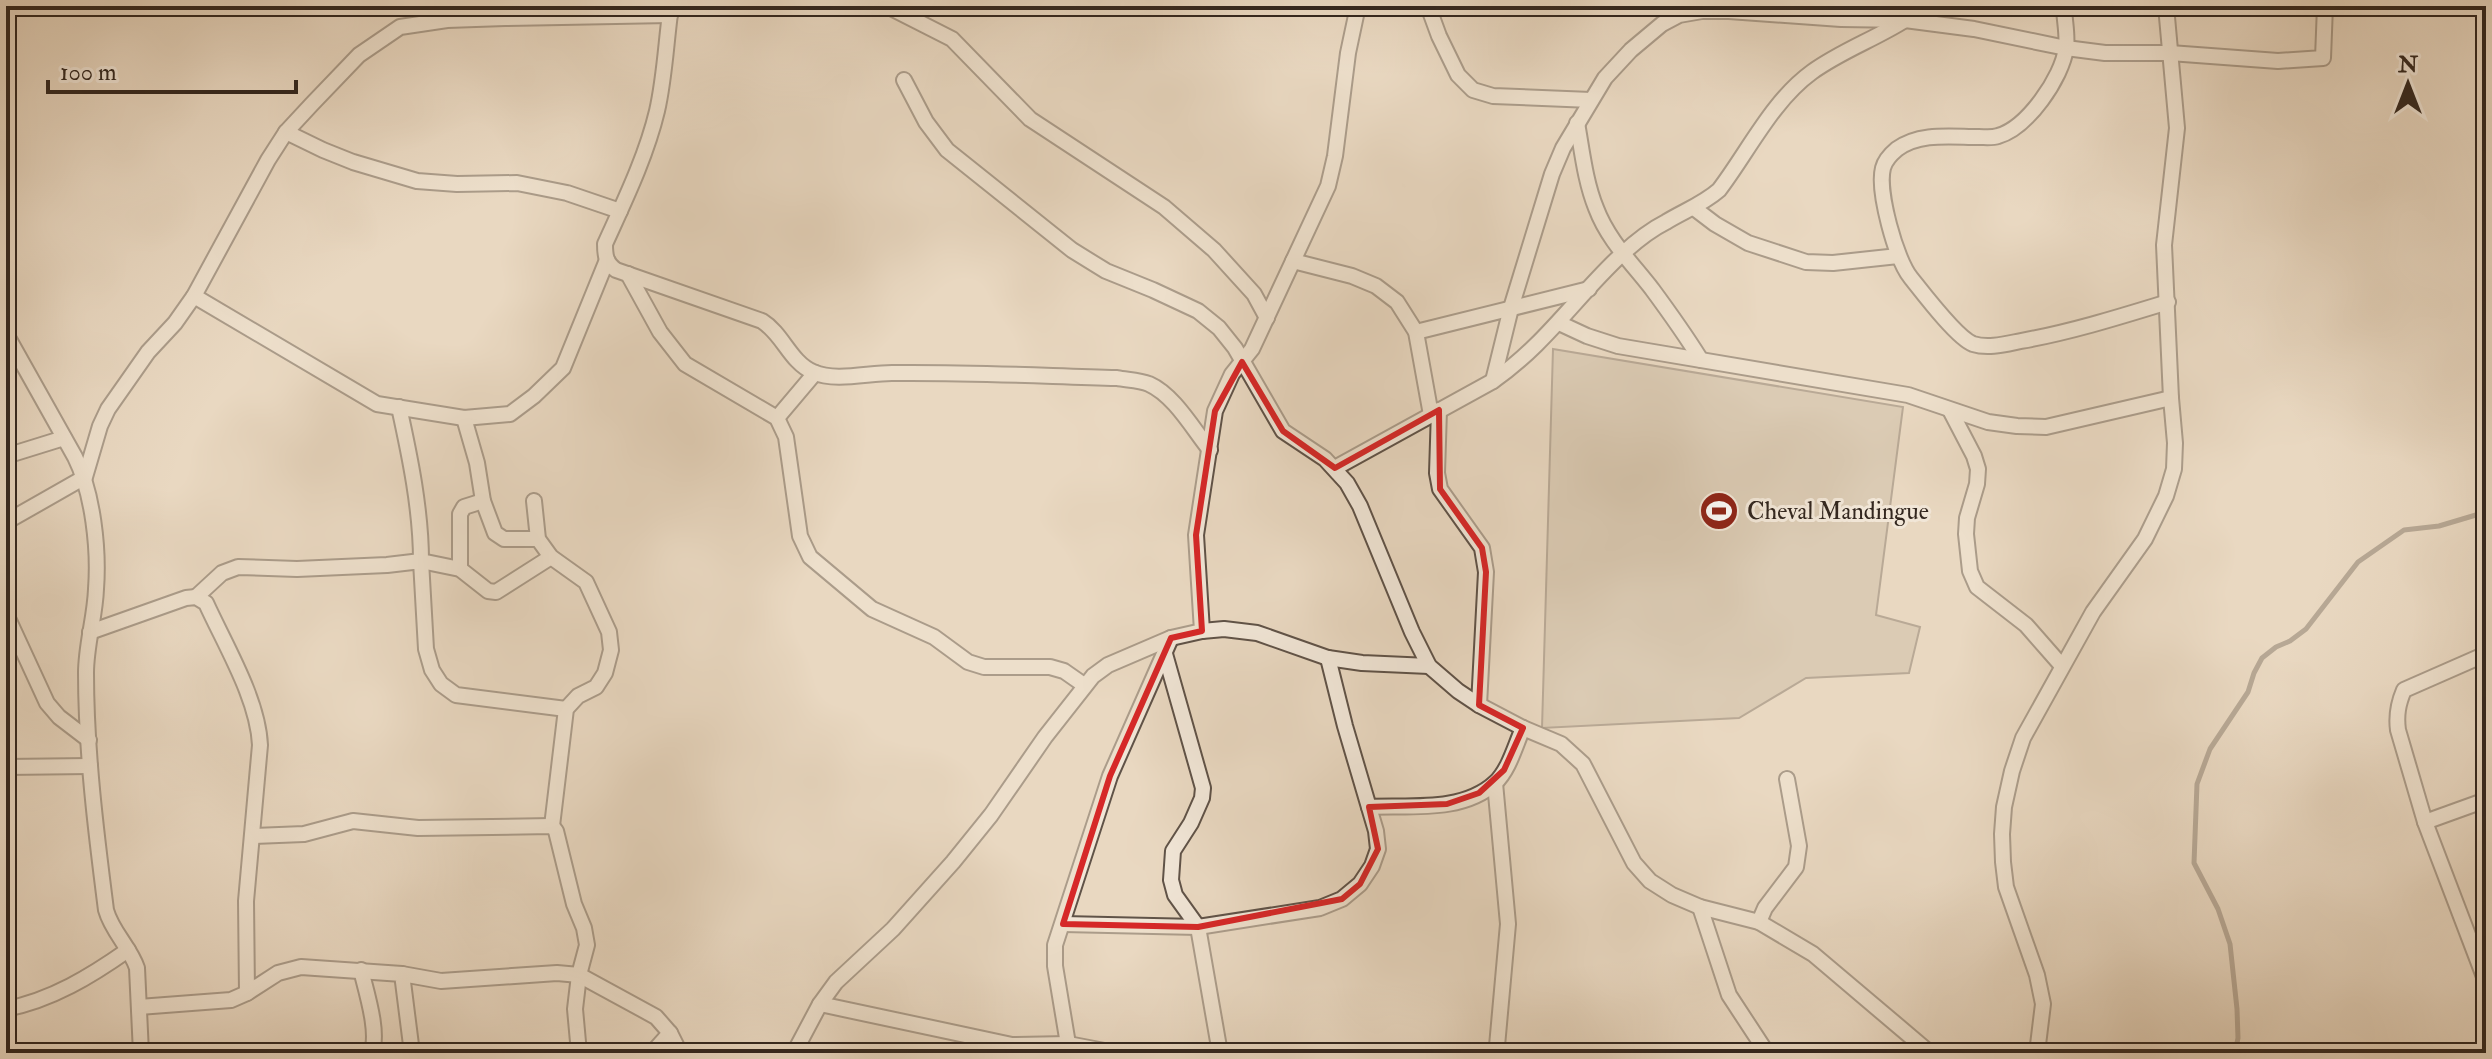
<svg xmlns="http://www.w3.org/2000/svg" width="2492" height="1059" font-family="'IM FELL Double Pica',serif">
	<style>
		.green { fill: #cabaa5; stroke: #7e7062; stroke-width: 2 }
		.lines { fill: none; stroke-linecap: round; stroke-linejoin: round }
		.stream { stroke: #7b6d5f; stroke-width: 5 }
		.street-casing { stroke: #605348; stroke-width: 18 }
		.street { stroke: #f1e6d7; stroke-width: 14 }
		.marked { fill: none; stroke: #d62828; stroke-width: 6; stroke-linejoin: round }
		.labels { text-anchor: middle; stroke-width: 6; stroke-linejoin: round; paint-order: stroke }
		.poi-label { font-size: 24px; fill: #33271f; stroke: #f1e6d7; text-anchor: start }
	</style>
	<rect width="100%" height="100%" fill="#e9d8c1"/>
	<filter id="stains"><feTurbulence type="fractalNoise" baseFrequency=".0025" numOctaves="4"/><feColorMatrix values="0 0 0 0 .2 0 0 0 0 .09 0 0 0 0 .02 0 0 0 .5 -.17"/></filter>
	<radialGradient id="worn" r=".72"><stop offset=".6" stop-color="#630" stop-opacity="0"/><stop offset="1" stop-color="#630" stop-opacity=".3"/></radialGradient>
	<polygon class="green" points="1553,349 1903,407 1876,615 1920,627 1909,673 1806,678 1739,718 1542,728"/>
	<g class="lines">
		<polyline class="stream" points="2235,1053 2238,1038 2237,1009 2230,944 2218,909 2194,863 2197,784 2210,749 2248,692 2254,673 2262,658 2276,647 2290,641 2306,629 2358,562 2404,530 2439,526 2486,512"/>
		<g class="street-casing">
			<g id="street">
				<polyline points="502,6 505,18 670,15"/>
				<path d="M671,6C666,41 665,76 657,111C646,157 624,202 605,244C605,256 606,263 616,270L762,321C783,334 790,362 813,372C836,382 867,373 892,373C967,372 1042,376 1117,378C1127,380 1139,380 1149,384C1174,395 1193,429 1210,450"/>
				<polyline points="887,6 952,39 1030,119 1164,207 1214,250 1254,294 1267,318"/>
				<polyline points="1428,6 1439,36 1458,75 1473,90 1493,96 1591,100"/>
				<path d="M2064,6C2064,19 2068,35 2066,48C2062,78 2027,128 1998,136C1992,138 1985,137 1979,137C1952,137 1920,132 1897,149C1891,154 1885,160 1883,168C1877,191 1896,260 1911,278C1923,293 1957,338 1973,344C1988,349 2006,344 2021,341C2071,332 2119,317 2168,302"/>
				<polyline points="904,80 926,122 947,150 1072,250 1106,271 1153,290 1198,311 1219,328 1235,348 1283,431 1325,459 1347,483 1360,506 1412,632 1429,666 1458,691 1479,705 1523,728 1561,744 1583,764 1634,863 1650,881 1672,895 1700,907 1759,922 1813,954 1930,1053"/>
				<path d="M1577,123C1582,150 1585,181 1596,208C1608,240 1631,262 1652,289C1669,312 1686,336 1701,360"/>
				<polyline points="286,132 323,150 353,162 417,181 457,184 517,183 567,193 620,211"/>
				<polyline points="1694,208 1715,224 1748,243 1806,262 1833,263 1898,256"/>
				<polyline points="1293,261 1352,276 1376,286 1397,302 1416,332 1431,415"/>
				<polyline points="628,274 660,332 685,364 777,418 786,437 800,536 810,557 872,609 934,637 968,662 984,667 1050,667 1064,671 1084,685"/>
				<polyline points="194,296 377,404 464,418 510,414 534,396 563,368 607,260"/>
				<polyline points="1559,323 1587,336 1618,346 1908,395 1988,422 2017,426 2046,427 2171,398"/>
				<polyline points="1416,332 1589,289"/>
				<path d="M6,334L75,457C93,493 99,549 96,589C95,617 86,645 86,673C86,752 96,832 106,910C112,932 130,947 137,968L141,1053"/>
				<polyline points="1493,381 1511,308 1552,174 1563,148 1605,78 1631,50 1662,24 1679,15 1702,11 1729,11 1841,19 1905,20 1974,29 2066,48 2105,53 2170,53 2278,61 2323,58 2325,6"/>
				<path d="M399,407C410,457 421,510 421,561L460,569L488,591L496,592L551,557"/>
				<polyline points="1439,410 1437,473 1440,489 1482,548 1486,572 1479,705"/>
				<polyline points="1950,410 1974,456 1978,469 1977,484 1967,518 1966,534 1970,571 1977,587 2026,625 2062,666"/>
				<polyline points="464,418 477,463 483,501 495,533 504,539 538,539"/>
				<polyline points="777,418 815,373"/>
				<polyline points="6,456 64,438"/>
				<path d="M1335,468L1493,381C1545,345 1576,297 1621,255C1634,243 1650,230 1666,222C1684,211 1703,204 1719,190C1748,152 1772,101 1812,72C1841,51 1875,39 1905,20L1906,6"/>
				<polyline points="534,501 538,539 551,557 586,582 609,632 611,650 605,673 596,687 578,696 566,709 552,826"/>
				<polyline points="6,522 85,477 100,426 108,409 148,352 175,323 194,296 268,160 286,132 312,104 359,55 400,27 447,20 505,18"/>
				<polyline points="460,569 460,514 464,507 483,501"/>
				<polyline points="196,597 222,573 238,567 297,569 387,565 421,561 426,649 432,670 441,684 456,695 566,709"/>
				<polyline points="6,614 47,703 59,717 89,740"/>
				<polyline points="1202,631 1224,629 1257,633 1328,658 1362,663 1429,666"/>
				<path d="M90,632L186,598L196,597L206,603C225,645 258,699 260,745L246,901L247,993"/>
				<polyline points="1165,654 1203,788 1202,798 1191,823 1173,851 1171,880 1175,895 1198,927 1220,1053"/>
				<path d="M2486,654L2404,690C2398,704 2396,715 2398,730L2425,822L2486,982"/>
				<polyline points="6,767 90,766"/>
				<polyline points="1495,783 1508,924 1497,1046 1498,1053"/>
				<path d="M1369,807C1409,805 1462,813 1495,783C1509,770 1515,746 1523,728"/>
				<polyline points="2425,822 2486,800"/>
				<polyline points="253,836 304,834 353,821 418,828 552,826 556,831 574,904 584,928 587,945 579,975 575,1009 579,1053"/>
				<polyline points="1700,907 1729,995 1767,1053"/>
				<polyline points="1759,922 1765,908 1796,867 1799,846 1787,779"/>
				<polyline points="1063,924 1198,927 1320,908 1342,899 1360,884 1372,866 1378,849 1376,831 1345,726 1328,658"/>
				<path d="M361,970C366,991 380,1034 371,1053"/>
				<polyline points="402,974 441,981 557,973 579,975 656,1017 670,1033 680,1053"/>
				<polyline points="820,1004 1012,1045 1068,1044 1115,1053"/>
				<polyline points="139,1007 231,1000 247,993 278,973 301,967 402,974 412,1053"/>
				<path d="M6,1009C52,1000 91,976 128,950"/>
				<polyline points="1068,1044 1055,966 1055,945 1110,776 1171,638"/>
				<polyline points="652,1053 670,1033"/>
				<polyline points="794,1053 820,1004 836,982 893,929 953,862 991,815 1045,737 1093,676 1108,665 1171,638 1202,631 1196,535 1215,411 1232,374 1252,349 1328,186 1335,156 1348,53 1358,6"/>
				<polyline points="2037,1053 2043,1004 2037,975 2006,887 2003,862 2002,834 2004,807 2012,771 2023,738 2093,612 2145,539 2166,496 2174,469 2175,443 2171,398 2164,245 2177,128 2166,6"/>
			</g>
		</g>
		<use href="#street" class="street"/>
	</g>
	<path d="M0 0H2492V1059H0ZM1242,362L1283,431L1335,468L1439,410L1440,489L1482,548L1486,572L1479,705L1523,728L1504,770L1479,793L1447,804L1369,807L1378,849L1360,884L1342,899L1198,927L1063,924L1110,776L1171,638L1202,631L1196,535L1215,411Z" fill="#e9d8c1" fill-opacity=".55" fill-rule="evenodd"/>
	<path class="marked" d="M1242,362L1283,431L1335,468L1439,410L1440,489L1482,548L1486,572L1479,705L1523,728L1504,770L1479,793L1447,804L1369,807L1378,849L1360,884L1342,899L1198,927L1063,924L1110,776L1171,638L1202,631L1196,535L1215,411Z"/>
	<defs>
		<g id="stadium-disc" transform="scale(2)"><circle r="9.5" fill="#8f2418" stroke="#f1e6d7"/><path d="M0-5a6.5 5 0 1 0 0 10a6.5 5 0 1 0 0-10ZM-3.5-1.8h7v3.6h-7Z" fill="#fff"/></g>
	</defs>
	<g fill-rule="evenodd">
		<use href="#stadium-disc" x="1719" y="511"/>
	</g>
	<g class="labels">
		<g class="poi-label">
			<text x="1747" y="519">Cheval Mandingue</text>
		</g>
	</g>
	<rect width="2492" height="1059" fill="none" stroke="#e9d8c1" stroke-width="32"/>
	<rect x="8" y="8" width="2476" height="1043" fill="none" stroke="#33271f" stroke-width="4"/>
	<rect x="16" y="16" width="2460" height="1027" fill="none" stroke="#33271f" stroke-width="2"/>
	<g transform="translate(2408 84)" stroke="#f1e6d7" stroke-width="6" paint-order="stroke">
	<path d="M0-6L14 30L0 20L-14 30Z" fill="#33271f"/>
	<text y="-12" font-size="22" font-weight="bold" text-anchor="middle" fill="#33271f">N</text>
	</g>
	<path d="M48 80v12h248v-12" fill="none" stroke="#33271f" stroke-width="4"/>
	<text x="60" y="80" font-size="24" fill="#33271f" stroke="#f1e6d7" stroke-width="6" paint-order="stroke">100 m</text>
	<rect width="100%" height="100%" filter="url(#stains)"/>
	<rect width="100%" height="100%" fill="url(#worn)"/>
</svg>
